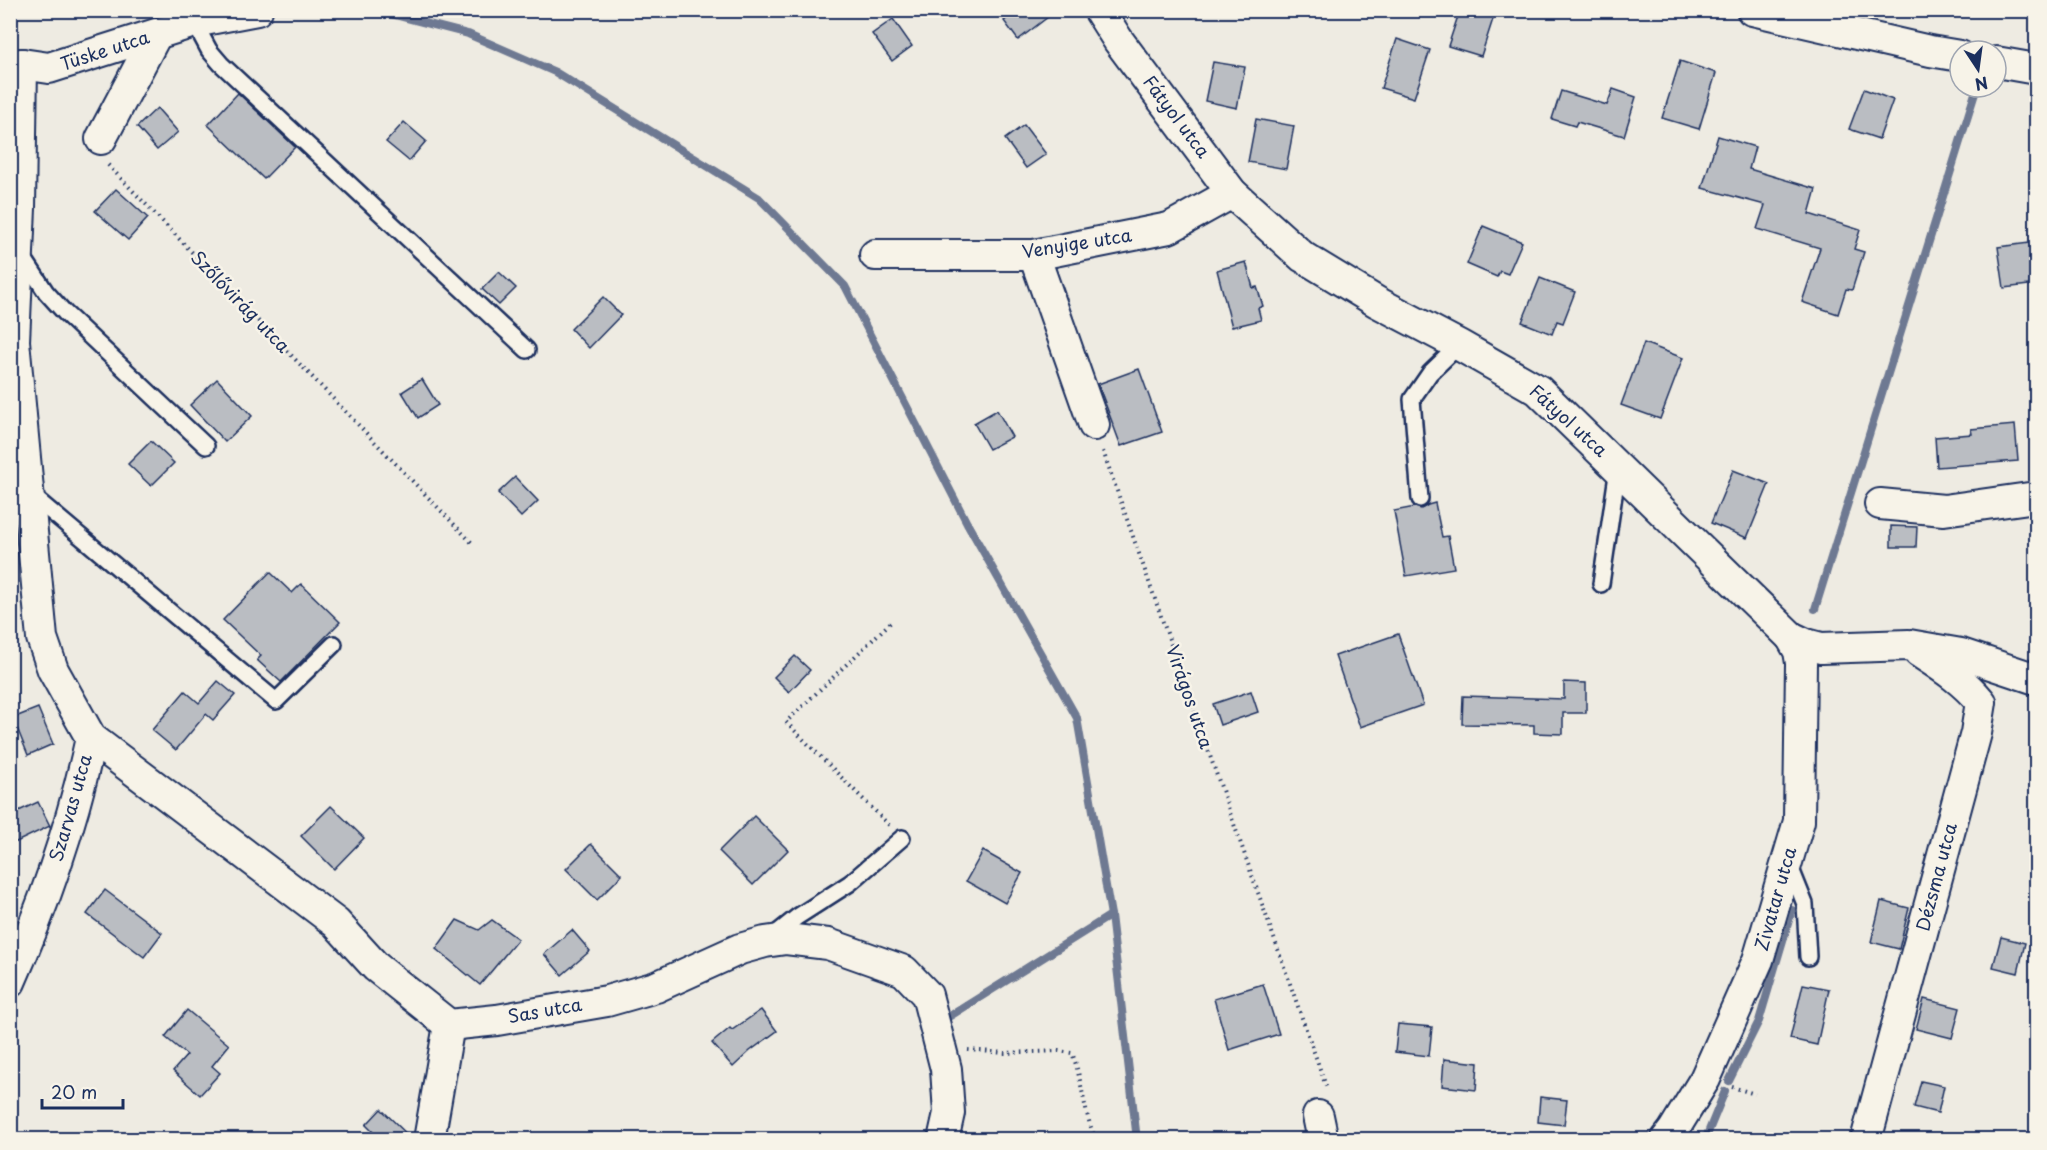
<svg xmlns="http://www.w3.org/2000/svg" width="2047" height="1150" font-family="'Playpen Sans',sans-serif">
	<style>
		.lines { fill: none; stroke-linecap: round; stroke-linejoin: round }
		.stream { stroke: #6e7992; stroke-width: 8 }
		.building { fill: #babdc2; stroke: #1b2f5e; stroke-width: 1.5 }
		.lane-casing { stroke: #1b2f5e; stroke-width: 20 }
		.street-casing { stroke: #1b2f5e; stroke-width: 34 }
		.path { stroke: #1b2f5e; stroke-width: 4; stroke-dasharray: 1.5 4.5; stroke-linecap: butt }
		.lane { stroke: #f7f3e8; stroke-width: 15 }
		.street { stroke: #f7f3e8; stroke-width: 30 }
		.labels { text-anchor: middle; stroke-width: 5; stroke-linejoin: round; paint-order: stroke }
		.street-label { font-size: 18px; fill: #1b2f5e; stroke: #f7f3e8 }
	</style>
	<rect width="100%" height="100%" fill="#eeebe2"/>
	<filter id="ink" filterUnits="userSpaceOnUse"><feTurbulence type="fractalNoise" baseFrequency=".0167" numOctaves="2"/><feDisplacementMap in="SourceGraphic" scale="12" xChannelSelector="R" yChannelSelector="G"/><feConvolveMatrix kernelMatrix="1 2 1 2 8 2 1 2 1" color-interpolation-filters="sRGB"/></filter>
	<g filter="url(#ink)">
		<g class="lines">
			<g class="stream">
				<polyline points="375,10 468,34 555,72 759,198 845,286 967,523 1077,718 1111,915 1137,1140"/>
				<polyline points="1815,609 1976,90"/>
				<polyline points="950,1016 1111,915"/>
				<polyline points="1729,1081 1759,1021 1792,910"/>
				<polyline points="1705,1140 1725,1091"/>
			</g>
		</g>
		<g class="building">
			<polygon points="1018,10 1057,10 1018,40 1004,21"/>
			<polygon points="1460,10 1475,10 1494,16 1481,56 1448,46"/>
			<polygon points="893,19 912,46 892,61 872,34"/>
			<polygon points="1397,39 1430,50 1414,98 1381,88"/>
			<polygon points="1680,61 1716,73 1699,129 1662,118"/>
			<polygon points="1213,62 1245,67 1237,108 1205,101"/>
			<polygon points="1613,89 1636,97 1624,136 1577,122 1575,126 1552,119 1561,91 1607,105"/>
			<polygon points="1864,89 1893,100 1879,139 1849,129"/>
			<polygon points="238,93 295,147 264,179 208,125"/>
			<polygon points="157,108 178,132 157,150 137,127"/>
			<polygon points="1256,119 1294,126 1286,169 1248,162"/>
			<polygon points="404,122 426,141 409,161 386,142"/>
			<polygon points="1024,125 1046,154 1026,168 1005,139"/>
			<polygon points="1718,136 1755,147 1749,169 1816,189 1809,214 1860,230 1854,249 1864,252 1852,290 1846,289 1838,314 1802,302 1820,248 1757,229 1765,205 1702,188"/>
			<polygon points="116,189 148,218 128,240 95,211"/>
			<polygon points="1483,226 1522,242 1508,274 1500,271 1497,277 1467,264"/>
			<polygon points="2037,242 2037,284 2004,288 1998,247"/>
			<polygon points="1246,262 1253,288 1257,287 1263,306 1258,308 1261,320 1232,327 1217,270"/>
			<polygon points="499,272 516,288 499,305 482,289"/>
			<polygon points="1540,278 1575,292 1563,323 1557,321 1552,334 1522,322"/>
			<polygon points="603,297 621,315 589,348 571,329"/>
			<polygon points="1644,343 1683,358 1660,419 1621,405"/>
			<polygon points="1139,369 1162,432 1121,446 1098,384"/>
			<polygon points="217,379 252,416 225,442 190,405"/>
			<polygon points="422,379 438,405 418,418 402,392"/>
			<polygon points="997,410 1012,437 989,449 974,423"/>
			<polygon points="2015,425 2018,461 1937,467 1935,437 1972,434 1971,429"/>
			<polygon points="151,441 174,463 151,486 128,464"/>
			<polygon points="1733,470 1769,484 1747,538 1711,523"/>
			<polygon points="515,477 538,501 521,517 498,493"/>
			<polygon points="1435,503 1442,537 1448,536 1454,568 1406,576 1394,511 1415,507 1421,509 1428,505"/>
			<polygon points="1891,526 1917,527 1916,547 1891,547"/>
			<polygon points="270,572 292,593 301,584 340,622 281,682 257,660 261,656 223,620"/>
			<polygon points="1398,634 1423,705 1360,727 1335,656"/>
			<polygon points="795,656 810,670 789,692 774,677"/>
			<polygon points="218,681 235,695 213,720 206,714 176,750 152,730 185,691 199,703"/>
			<polygon points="1564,682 1586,683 1586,713 1563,713 1563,734 1534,733 1534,725 1462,724 1463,696 1564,699"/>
			<polygon points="1251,691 1258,712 1220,725 1213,704"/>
			<polygon points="38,708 53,744 28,755 13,718"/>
			<polygon points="38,802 50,826 10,845 10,815"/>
			<polygon points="331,806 364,838 334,869 301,836"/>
			<polygon points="754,816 788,850 753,885 719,851"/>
			<polygon points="591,844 622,875 597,900 566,869"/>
			<polygon points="983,851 1022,873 1005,903 966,881"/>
			<polygon points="105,890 162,933 144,957 87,914"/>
			<polygon points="1881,901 1909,908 1899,949 1871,942"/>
			<polygon points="457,920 479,930 492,920 518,939 480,985 436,949"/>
			<polygon points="572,930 590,951 562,975 544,954"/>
			<polygon points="2001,937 2025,943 2018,973 1993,967"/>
			<polygon points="1263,984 1279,1034 1229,1050 1214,999"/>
			<polygon points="1803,984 1829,989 1817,1045 1790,1039"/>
			<polygon points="1924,999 1960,1008 1952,1038 1916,1029"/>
			<polygon points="187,1010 229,1045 212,1066 220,1073 200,1095 173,1071 187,1055 165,1037"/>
			<polygon points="761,1010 777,1031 750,1051 733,1067 712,1043 730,1028 732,1030"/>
			<polygon points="1398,1024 1432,1027 1429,1056 1395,1052"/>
			<polygon points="1444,1059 1478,1063 1476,1090 1442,1086"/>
			<polygon points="1921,1081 1944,1086 1938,1113 1914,1107"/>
			<polygon points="1540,1097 1567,1100 1564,1125 1538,1122"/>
			<polygon points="381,1109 412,1139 412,1140 381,1140 366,1125"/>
		</g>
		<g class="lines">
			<g class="lane-casing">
				<g id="lane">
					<polyline points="194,22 209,50 221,64 527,350"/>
					<polyline points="23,257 46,292 65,313 206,446"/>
					<polyline points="29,493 276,701 334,644"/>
					<polyline points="1420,499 1412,399 1430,373 1459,345"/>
					<polyline points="1601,584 1618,468"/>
					<polyline points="1789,864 1805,904 1808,957"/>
					<polyline points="772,937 797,917 850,883 902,838"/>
				</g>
			</g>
			<g class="street-casing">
				<g id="street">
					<polyline points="1099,10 1118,40 1232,193 1303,257 1377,302 1459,345 1538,390 1791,637 1806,644 1821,648 1909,645 1961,654 2036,679"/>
					<polyline points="1752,10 1930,51 1960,56"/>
					<polyline points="1996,62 2036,69"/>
					<polyline points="22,64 49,68 194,22 257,10"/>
					<polyline points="101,139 156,35"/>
					<polyline points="875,255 1034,255 1169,228 1232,193"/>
					<polyline points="1034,255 1094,425"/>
					<polyline points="1880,504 1944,510 2036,497"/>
					<polyline points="91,738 336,923 376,967 449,1025 497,1020 607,1001 656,987 740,949 765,942 786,939 828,944 904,971 927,995 946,1069 949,1113 943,1140"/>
					<path d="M10,982C45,903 73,822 91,738L53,670L42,638L14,341L20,208L22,64"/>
					<polyline points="1318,1116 1323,1140"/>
					<polyline points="429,1140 449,1025"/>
					<polyline points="1666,1140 1673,1131 1705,1079 1758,960 1799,821 1801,663 1799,651 1791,637"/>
					<path d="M1866,1140L1976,733L1981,702C1963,680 1942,667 1919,652"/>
				</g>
			</g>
			<g class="path">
				<polyline points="108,165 474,545"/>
				<polyline points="1103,451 1327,1089"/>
				<polyline points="889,825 786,722 891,622"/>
				<path d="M968,1050L1005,1053L1059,1051L1072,1053C1083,1081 1083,1112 1096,1140"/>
				<polyline points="1732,1087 1755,1094"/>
			</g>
			<use href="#lane" class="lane"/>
			<use href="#street" class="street"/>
		</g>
	</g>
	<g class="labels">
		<g class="street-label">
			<text transform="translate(105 51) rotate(-18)" y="6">Tüske utca</text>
			<text transform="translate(1176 117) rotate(53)" y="6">Fátyol utca</text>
			<text transform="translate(1077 244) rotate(-9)" y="6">Venyige utca</text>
			<text transform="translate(240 302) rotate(46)" y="6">Szőlővirág utca</text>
			<text transform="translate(1568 421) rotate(42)" y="6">Fátyol utca</text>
			<text transform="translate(1189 697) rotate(71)" y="6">Virágos utca</text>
			<text transform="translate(71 808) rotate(-74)" y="6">Szarvas utca</text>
			<text transform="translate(1937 877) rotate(-75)" y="6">Dézsma utca</text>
			<text transform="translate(1776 899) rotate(-74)" y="6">Zivatar utca</text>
			<text transform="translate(545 1011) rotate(-10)" y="6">Sas utca</text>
		</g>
	</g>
	<rect width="2047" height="1150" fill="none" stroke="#f7f3e8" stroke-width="36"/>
	<rect x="18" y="18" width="2011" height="1114" fill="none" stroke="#1b2f5e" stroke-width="2" filter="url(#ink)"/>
	<g transform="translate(1978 69) rotate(167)"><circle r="28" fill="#f7f3e8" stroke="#9fa5b1" stroke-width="1.5"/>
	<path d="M0-4.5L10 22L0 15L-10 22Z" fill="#1b2f5e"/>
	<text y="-9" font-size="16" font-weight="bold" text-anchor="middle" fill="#1b2f5e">N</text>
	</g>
	<path d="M42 1099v9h81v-9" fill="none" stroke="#1b2f5e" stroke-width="3"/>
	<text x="51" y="1099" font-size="18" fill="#1b2f5e" stroke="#f7f3e8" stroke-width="4.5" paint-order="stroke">20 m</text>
</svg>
